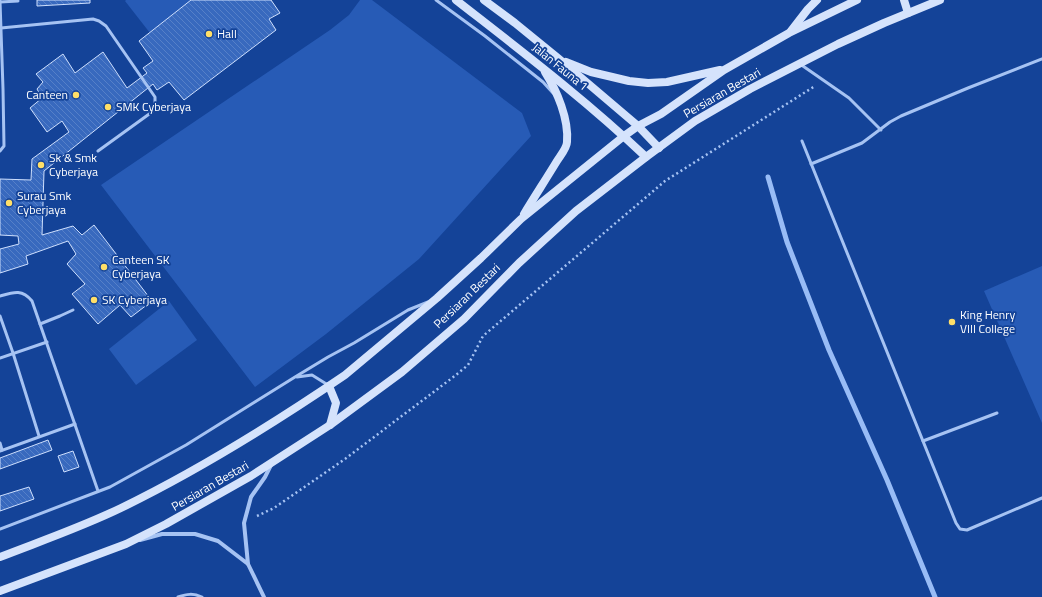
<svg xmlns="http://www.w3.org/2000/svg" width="1042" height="597" font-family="'Titillium Web',sans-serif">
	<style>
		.pitch { fill: #275bb6 }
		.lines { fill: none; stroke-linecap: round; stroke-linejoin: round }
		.stream { stroke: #98bcf6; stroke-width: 5 }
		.building { fill: url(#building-back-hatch); stroke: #cedffd }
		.path { stroke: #a6c3f3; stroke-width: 2.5; stroke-dasharray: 2 3; stroke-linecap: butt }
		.lane { stroke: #a6c3f3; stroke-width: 3 }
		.street { stroke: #a6c3f3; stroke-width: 4 }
		.secondary { stroke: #d5e3fc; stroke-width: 8 }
		.poi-dot { fill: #ffdf68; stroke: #144398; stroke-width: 1.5 }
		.labels { text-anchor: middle; stroke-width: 3.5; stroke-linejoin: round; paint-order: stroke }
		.poi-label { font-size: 12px; fill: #fff; stroke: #144398; text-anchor: start }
		.street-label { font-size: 12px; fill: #fff; stroke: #144398 }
	</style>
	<defs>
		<pattern id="building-back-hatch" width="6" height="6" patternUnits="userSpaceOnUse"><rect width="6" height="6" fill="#3869be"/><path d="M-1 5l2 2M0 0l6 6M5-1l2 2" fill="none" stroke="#5680c8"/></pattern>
	</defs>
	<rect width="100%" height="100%" fill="#144398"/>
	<g class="pitch">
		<polygon points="126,0 191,0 150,33 125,1"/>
		<polygon points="360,0 372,0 522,113 531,136 419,259 326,334 255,387 101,185 330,30 349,15"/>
		<polygon points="1042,266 1042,423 984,291"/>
		<polygon points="169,301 197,340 136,385 109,349"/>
	</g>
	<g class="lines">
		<polyline class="stream" points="768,177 787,242 829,350 887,480 935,597"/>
	</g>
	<g class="building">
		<polygon points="37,0 90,0 90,3 37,6"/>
		<polygon points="191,0 271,0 280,13 269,19 276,30 184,100 169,82 157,90 153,84 44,171 42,235 73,226 82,235 94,225 152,301 131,317 120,305 98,324 72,294 85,284 67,264 76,254 68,241 26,256 28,264 0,273 0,249 19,244 18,236 0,235 0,179 31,180 32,159 69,132 62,121 47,132 30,108 42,98 37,89 43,82 36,74 63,54 75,73 103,52 127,88 147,73 143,68 153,61 139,41"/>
		<polygon points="48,440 52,450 0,469 0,458"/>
		<polygon points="73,451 79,467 64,472 58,456"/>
		<polygon points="29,487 34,499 0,511 0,496"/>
	</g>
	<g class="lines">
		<polyline class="path" points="257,516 274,508 345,459 456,375 468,365 483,336 665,181 815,86"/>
		<g class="lane">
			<polyline points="436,0 485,36 543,82 553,93"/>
			<polyline points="0,1 3,89 4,146 0,151"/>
			<polyline points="0,2 18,1"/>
			<polyline points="1,28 93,19 99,21 106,26 155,97 155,104 152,112 98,151"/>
			<polyline points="800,64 849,98 881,130"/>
			<polyline points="802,141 956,523 960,529 967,530 1042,498"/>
			<polyline points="811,164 862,143 890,122 901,116 968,88 1042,59"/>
			<path d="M0,296C14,292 22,289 32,301L98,491"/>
			<polyline points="0,316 13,353 39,436"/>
			<polyline points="40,324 60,316 73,310"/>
			<polyline points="0,358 47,342"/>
			<polyline points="297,377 312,375 328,385"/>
			<polyline points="923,441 997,413"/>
			<polyline points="0,443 2,450"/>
			<polyline points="0,451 75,424"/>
			<polyline points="0,529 110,487 186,445 295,377 328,357 354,343 408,310 428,302"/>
			<path d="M178,597C187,594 193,593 202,597"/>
		</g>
		<g class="street">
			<polyline points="140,540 162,534 195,534 218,541 248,564 244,523 251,497 265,477 271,465"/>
			<polyline points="248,564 264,597"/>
		</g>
		<g class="secondary">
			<path d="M456,0C520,50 586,100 646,157"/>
			<polyline points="484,0 515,23 558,58 638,126 659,148"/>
			<polyline points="904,0 908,13"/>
			<polyline points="791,31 808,9 817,0"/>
			<polyline points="566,62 591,72 608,76 629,81 648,83 667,82 720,70"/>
			<path d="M524,214C535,196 546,179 557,161C560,156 567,148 567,142C569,119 557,91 545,72"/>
			<polyline points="329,386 336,403 330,425"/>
			<path d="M0,557C41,541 82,527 121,508C199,470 273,424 345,375L437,298L481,258L521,219L624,136L638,126L661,114L724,70L789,33L857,0"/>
			<polyline points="0,591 126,544 166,524 251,476 330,425 402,372 464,319 519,263 576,211 646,157 695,121 750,89 838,44 884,23 940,0"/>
		</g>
	</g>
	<g class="poi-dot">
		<circle cx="209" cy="34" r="4"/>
		<circle cx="76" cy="95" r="4"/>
		<circle cx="108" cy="107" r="4"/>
		<circle cx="41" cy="165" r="4"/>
		<circle cx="9" cy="203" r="4"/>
		<circle cx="104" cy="267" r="4"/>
		<circle cx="94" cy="300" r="4"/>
		<circle cx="952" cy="322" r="4"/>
	</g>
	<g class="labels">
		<g class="poi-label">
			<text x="217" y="38">Hall</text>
			<text x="68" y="99" text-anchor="end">Canteen</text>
			<text x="116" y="111">SMK Cyberjaya</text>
			<text x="49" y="162">Sk &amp; Smk<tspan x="49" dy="14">Cyberjaya</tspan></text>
			<text x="17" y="200">Surau Smk<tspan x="17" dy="14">Cyberjaya</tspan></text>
			<text x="112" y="264">Canteen SK<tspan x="112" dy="14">Cyberjaya</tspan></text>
			<text x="102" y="304">SK Cyberjaya</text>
			<text x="960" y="319">King Henry<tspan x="960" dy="14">VIII College</tspan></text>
		</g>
		<g class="street-label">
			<text transform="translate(560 67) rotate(39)" y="4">Jalan Fauna 1</text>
			<text transform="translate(722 93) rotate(-30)" y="4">Persiaran Bestari</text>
			<text transform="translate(467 296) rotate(-44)" y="4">Persiaran Bestari</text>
			<text transform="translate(210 486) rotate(-30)" y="4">Persiaran Bestari</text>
		</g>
	</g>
</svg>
